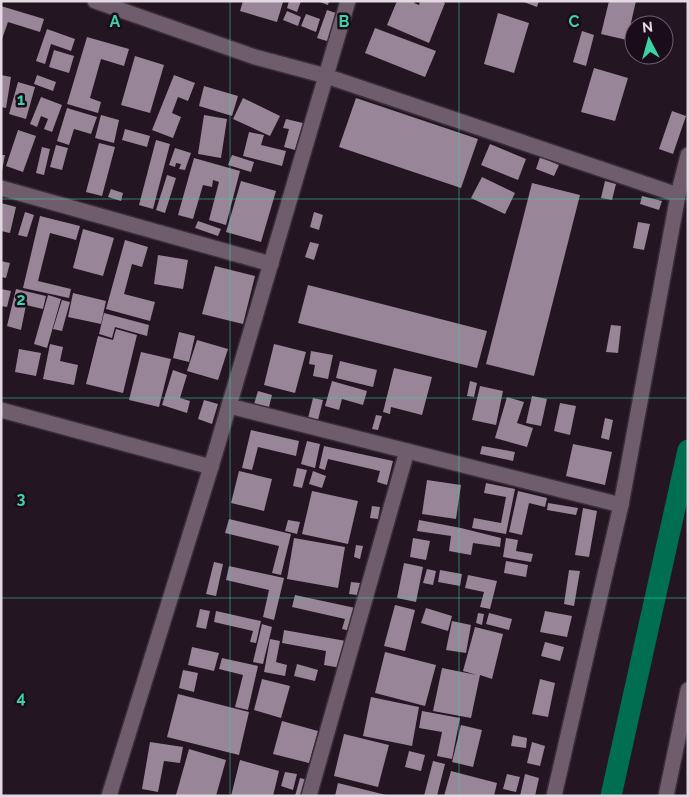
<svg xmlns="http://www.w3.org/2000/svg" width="689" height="797" font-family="Raleway,sans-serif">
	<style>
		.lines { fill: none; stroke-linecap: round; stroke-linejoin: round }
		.canal { stroke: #006e51; stroke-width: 21 }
		.building { fill: #988597 }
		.minor-casing { stroke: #372e37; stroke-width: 18 }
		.minor { stroke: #6f5d6d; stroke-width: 15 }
		.grid { fill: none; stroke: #3cd4a4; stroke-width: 1; stroke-opacity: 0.55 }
		.grid-label { font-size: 16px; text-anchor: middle; font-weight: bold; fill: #3cd4a4; stroke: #1a0c1a; stroke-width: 5; stroke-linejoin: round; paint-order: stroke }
	</style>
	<rect width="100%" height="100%" fill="#241523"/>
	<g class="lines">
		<polyline class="canal" points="611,796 688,450"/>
	</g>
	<g class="building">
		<polygon points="243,1 279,1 283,2 277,22 240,11"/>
		<polygon points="289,1 301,1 297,12 287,8"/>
		<polygon points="317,1 329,1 328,5"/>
		<polygon points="397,1 415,1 414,3 419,5 420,1 441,1 445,3 429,43 387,25"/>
		<polygon points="521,1 539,1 537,7"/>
		<polygon points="609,1 636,1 627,40 601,34"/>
		<polygon points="1,6 44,19 40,32 8,22 1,42"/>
		<polygon points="327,10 339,14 330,42 317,38"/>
		<polygon points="287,11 301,17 298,26 283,20"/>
		<polygon points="498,13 529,23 514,73 484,64"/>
		<polygon points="306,14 320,19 316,32 301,26"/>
		<polygon points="375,28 436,51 425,77 365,53"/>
		<polygon points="47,29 75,39 71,51 51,44 45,64 36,61"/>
		<polygon points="582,31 594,35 586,66 573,62"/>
		<polygon points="87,37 129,49 124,66 101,59 90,98 101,102 98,113 67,104"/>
		<polygon points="54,50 74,56 69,73 49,67"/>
		<polygon points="135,56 164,65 150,113 121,105"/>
		<polygon points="594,68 628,78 615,121 581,112"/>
		<polygon points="1,75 11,77 6,108 1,107"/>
		<polygon points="37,75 56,82 53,91 34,84"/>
		<polygon points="174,75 195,83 188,101 178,97 172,113 181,117 173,138 152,130"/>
		<polygon points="18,82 35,87 26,119 9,114"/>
		<polygon points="204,86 238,96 232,116 199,106"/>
		<polygon points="41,97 62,105 52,132 44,129 48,119 41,116 37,127 30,124"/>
		<polygon points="243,98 280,116 270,136 233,119"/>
		<polygon points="356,98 478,139 461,188 339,147"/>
		<polygon points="67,108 97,117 91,134 74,129 69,145 57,141"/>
		<polygon points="672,111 686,116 673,154 659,149"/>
		<polygon points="101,115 119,120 114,143 95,138"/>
		<polygon points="204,115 227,119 221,158 198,154"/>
		<polygon points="286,119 303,123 295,150 284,147 289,129 283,128"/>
		<polygon points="125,129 150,136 147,147 122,140"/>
		<polygon points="18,130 36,136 23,172 6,166"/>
		<polygon points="249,132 264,135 261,145 286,151 282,166 243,156"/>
		<polygon points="156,140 170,144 153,209 139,205"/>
		<polygon points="99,143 115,147 102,196 86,192"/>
		<polygon points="490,144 526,159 518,180 481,165"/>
		<polygon points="56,145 68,148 62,170 50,167"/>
		<polygon points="42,147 50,149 44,175 36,173"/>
		<polygon points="175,148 191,153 185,170 179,169 181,164 176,163 175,167 169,165"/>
		<polygon points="1,155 5,155 2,171 1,171"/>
		<polygon points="232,155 254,162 251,172 228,165"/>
		<polygon points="540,157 559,165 554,176 536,169"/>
		<polygon points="194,158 240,171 226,225 209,220 219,182 213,180 212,187 203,185 193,219 178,215"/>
		<polygon points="167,175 176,178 165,213 156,210"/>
		<polygon points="482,177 515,193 505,214 471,198"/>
		<polygon points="241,181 276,191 261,242 226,232"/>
		<polygon points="605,181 616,184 612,200 601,198"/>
		<polygon points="532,183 580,195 534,376 486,364"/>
		<polygon points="111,189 123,193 121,201 108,197"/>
		<polygon points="642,196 662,201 659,210 640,204"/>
		<polygon points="1,203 16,207 10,233 1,231"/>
		<polygon points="25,212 34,215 27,237 18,235"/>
		<polygon points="314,212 323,215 319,230 310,227"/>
		<polygon points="40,216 80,226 76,240 50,233 38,281 71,289 69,298 23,288"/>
		<polygon points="198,221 221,229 218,236 195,228"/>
		<polygon points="638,222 650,224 644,250 633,248"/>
		<polygon points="83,229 114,238 103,276 73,268"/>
		<polygon points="125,240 148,247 142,267 132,264 124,294 155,302 150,321 106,309"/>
		<polygon points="310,242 319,244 314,260 305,257"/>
		<polygon points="158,255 188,260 183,289 154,284"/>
		<polygon points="1,261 10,263 6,278 1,277"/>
		<polygon points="215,266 255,276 243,324 202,314"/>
		<polygon points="308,285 487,331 477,368 298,323"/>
		<polygon points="1,289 11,291 7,307 1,306"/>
		<polygon points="16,289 46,296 43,309 26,305 21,330 7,326"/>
		<polygon points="73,293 106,301 101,324 68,317"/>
		<polygon points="48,295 61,299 47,348 34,344"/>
		<polygon points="62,300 70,302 62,331 53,329"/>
		<polygon points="104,313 149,325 147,336 115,327 112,338 99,334"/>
		<polygon points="611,325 621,326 618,353 606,352"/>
		<polygon points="116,329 137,335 123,393 86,384 98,336 113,340"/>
		<polygon points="179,332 195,336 189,362 173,358"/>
		<polygon points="197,340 228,349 218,380 187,371"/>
		<polygon points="50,344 63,347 60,361 78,365 74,385 43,379"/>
		<polygon points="274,344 306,352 295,393 264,385"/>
		<polygon points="19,349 41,353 36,376 15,372"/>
		<polygon points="311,351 333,355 328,379 313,376 315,365 309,364"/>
		<polygon points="141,352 171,359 159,407 129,400"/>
		<polygon points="340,361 377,370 373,387 336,378"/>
		<polygon points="394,368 432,377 422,415 391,407 390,414 383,412"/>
		<polygon points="173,370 187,375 180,398 190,401 187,413 162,405"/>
		<polygon points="332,381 367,391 363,405 342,399 339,410 325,406"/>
		<polygon points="470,381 477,383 474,397 467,396"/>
		<polygon points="480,386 503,391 496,425 472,420"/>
		<polygon points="258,391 272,395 269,407 254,404"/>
		<polygon points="532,396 547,399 541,426 526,423"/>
		<polygon points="507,397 524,402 517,423 533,428 527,447 495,438"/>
		<polygon points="313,398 323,400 318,420 308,418"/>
		<polygon points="204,400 218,404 212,424 198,419"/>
		<polygon points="560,403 576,406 570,435 554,431"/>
		<polygon points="376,415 382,416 378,430 372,429"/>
		<polygon points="605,418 613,420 609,440 601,438"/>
		<polygon points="251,430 299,441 296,456 258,447 252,470 242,468"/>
		<polygon points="307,441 320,444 315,468 301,464"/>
		<polygon points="573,444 612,452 605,485 566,476"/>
		<polygon points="324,446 393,461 387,485 377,482 380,471 328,459 325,470 319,468"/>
		<polygon points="482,446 515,452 513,461 480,454"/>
		<polygon points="297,468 307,470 302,488 293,486"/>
		<polygon points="239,471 272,479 264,511 231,503"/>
		<polygon points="313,471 326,476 322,488 309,484"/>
		<polygon points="427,480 461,485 456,519 422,514"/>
		<polygon points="486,483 515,489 506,534 472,528 474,518 501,523 506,497 484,493"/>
		<polygon points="312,491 358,501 348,544 302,534"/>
		<polygon points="518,491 547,498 545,507 529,503 522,535 509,532"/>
		<polygon points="548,503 578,508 576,515 547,510"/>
		<polygon points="372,506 380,507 378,519 370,518"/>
		<polygon points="583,508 597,511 589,557 575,555"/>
		<polygon points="229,519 291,534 281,575 272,573 279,546 225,533"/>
		<polygon points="288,520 300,522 297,534 285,531"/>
		<polygon points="419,520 461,528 501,538 500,547 473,543 471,555 449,551 451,536 417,531"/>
		<polygon points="294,538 345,547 338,588 287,579"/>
		<polygon points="413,538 430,541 426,560 410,557"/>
		<polygon points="506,538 518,540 516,551 533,554 531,562 503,557"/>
		<polygon points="356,545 363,546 360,559 354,557"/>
		<polygon points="506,561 528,565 526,577 504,573"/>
		<polygon points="214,562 223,564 216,596 206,594"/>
		<polygon points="404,563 423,567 416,602 397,598"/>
		<polygon points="229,566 284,578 274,620 263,617 269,590 226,580"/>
		<polygon points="427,569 436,571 433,585 423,583"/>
		<polygon points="440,570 462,574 460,586 438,582"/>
		<polygon points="569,570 580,571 574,606 564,604"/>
		<polygon points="468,575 497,581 490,609 480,607 484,592 465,588"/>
		<polygon points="351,582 360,583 357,595 349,594"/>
		<polygon points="295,595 360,609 355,632 342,629 345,619 292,607"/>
		<polygon points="395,605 415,610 405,651 384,646"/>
		<polygon points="426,608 452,616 448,631 421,623"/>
		<polygon points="200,609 210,611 206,629 196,627"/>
		<polygon points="216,611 261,621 256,643 250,642 253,631 214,622"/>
		<polygon points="545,611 572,616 567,637 540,632"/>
		<polygon points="478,613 484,614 482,625 476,623"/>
		<polygon points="489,613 512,619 509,630 486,624"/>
		<polygon points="452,621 471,625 466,653 446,650"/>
		<polygon points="262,624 272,627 263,664 253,662"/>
		<polygon points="475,627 503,634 492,679 480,675 471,718 433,711 442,668 477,675 463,671"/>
		<polygon points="284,630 346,641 341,668 324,665 326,651 282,643"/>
		<polygon points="270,639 280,641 276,662 287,665 285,676 264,672"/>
		<polygon points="545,642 564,647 560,661 541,656"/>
		<polygon points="192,647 219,653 214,671 188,665"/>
		<polygon points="385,652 436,665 425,706 375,693"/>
		<polygon points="222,658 258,666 248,710 235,707 243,675 219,669"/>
		<polygon points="297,664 318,670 315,681 294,676"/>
		<polygon points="183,670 198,673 194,692 179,688"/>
		<polygon points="262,679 290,686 281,718 254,710"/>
		<polygon points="540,679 555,683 548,717 532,714"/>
		<polygon points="178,694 249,712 239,755 167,737"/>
		<polygon points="371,697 419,707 412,746 363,736"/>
		<polygon points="422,711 460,718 452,759 437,756 442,732 419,728"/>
		<polygon points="282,721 318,731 309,763 273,754"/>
		<polygon points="461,725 482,730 473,767 452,762"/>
		<polygon points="344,734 389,745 378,787 334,776"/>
		<polygon points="513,735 527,738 526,748 511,746"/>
		<polygon points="150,742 183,747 180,763 164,761 158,792 142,789"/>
		<polygon points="532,742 545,746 540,766 527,763"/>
		<polygon points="189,749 226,760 216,796 176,795"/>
		<polygon points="409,751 425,755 421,771 405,767"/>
		<polygon points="240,760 279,771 273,796 231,796"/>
		<polygon points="433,761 445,764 437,796 424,796"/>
		<polygon points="451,771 497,783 494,796 444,796"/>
		<polygon points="285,772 297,774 293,790 281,786"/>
		<polygon points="507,774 520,777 516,792 503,789"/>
		<polygon points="525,774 539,778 535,796 520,796"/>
		<polygon points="300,778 308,780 304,796 295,796"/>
		<polygon points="338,783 386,795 386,796 335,796"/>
	</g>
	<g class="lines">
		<g class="minor-casing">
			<g id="minor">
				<polyline points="95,1 255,57 326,76 678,195"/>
				<polyline points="1,188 271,264"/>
				<polyline points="229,406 621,505"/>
				<polyline points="1,410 211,467"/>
				<polyline points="109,796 211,467 348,1"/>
				<polyline points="309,796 407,451"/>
				<polyline points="554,796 621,505 678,195 688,155"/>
				<polyline points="666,796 688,690"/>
			</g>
		</g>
		<use href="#minor" class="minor"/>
	</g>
	<path class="grid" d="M230,1V796M459,1V796M1,199H688M1,398H688M1,598H688"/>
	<g class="grid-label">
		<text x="115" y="27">A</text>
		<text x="344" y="27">B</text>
		<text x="574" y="27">C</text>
		<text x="21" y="105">1</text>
		<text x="21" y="305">2</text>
		<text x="21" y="504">3</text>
		<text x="21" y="703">4</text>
	</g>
	<rect width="689" height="797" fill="none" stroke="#e3d9e2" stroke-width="5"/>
	<g transform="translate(649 40) rotate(354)"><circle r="24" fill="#1a0c1a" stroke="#6a5e6a"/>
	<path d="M0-4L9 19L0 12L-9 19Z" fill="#3cd4a4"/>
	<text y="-8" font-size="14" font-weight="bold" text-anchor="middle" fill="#e3d9e2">N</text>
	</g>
</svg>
